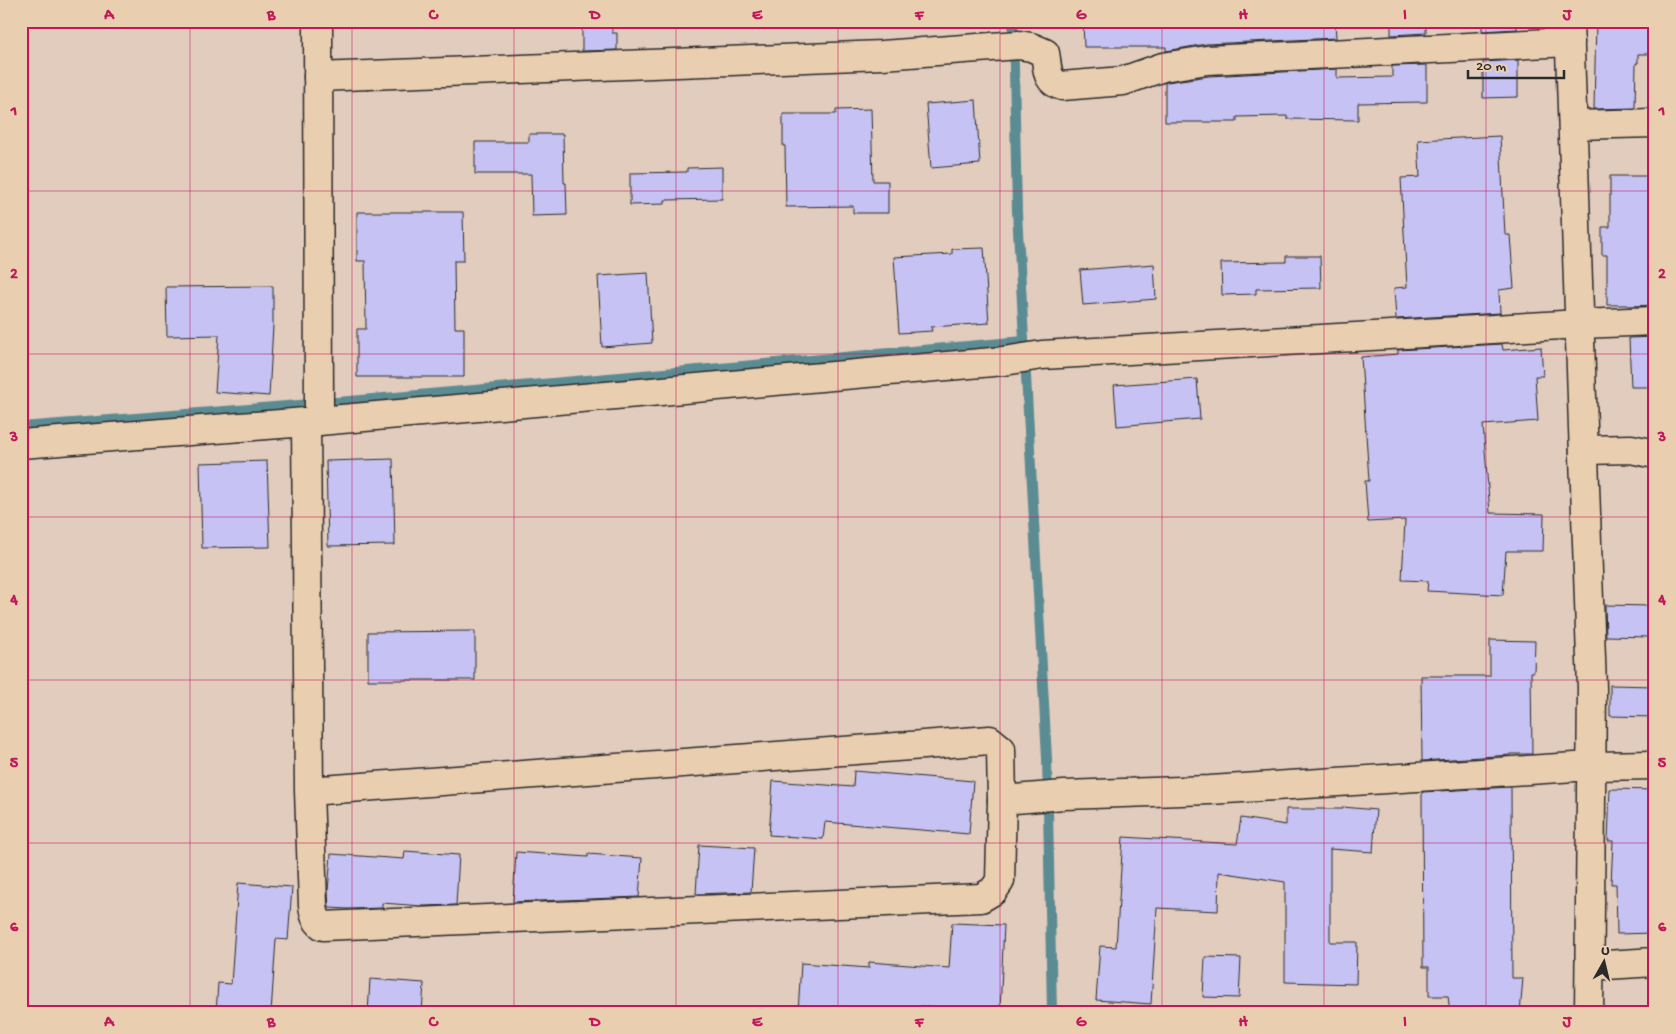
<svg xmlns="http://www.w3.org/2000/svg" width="1676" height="1034" font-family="'Gochi Hand',sans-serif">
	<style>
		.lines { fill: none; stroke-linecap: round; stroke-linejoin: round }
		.stream { stroke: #5c8c93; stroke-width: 10 }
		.building { fill: #c6c2f4; stroke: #2b2b2b }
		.minor-casing { stroke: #2b2b2b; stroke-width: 31 }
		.tertiary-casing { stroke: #2b2b2b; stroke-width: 31 }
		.minor { stroke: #e9ceb0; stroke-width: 28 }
		.tertiary { stroke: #e9ceb0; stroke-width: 28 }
		.grid { fill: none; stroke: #c2185b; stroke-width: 1; stroke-opacity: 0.55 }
		.neatline { fill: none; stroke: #c2185b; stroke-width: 2 }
		.grid-label { font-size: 16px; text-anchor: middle; font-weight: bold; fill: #c2185b }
	</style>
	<rect width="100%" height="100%" fill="#e2ccbe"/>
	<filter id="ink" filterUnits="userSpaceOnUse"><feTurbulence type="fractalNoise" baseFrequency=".02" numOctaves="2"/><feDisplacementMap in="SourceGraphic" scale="10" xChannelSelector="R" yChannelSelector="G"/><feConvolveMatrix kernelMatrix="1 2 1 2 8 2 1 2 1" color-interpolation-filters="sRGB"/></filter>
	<g filter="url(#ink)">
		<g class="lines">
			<g class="stream">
				<polyline points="1013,21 1017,212 1047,758 1052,1013"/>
				<polyline points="21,427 350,401 1024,341"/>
			</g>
		</g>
		<g class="building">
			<polygon points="582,21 612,21 612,33 617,33 617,50 582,51"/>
			<polygon points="1083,21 1335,21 1336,38 1206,44 1166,51 1166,47 1084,47"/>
			<polygon points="1391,21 1426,21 1426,33 1391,35"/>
			<polygon points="1482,21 1517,21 1517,29 1482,31"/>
			<polygon points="1596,21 1655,21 1655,54 1638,54 1638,63 1636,63 1635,108 1594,109"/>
			<polygon points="1518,60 1518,97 1483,98 1483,62"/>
			<polygon points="1427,65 1427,102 1358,103 1358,120 1287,119 1287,116 1237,117 1237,122 1165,122 1165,83 1167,82 1209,76 1337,69 1337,78 1392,77 1392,66"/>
			<polygon points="976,100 980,164 931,168 926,104"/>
			<polygon points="871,109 873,181 888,181 888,213 853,213 853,206 786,207 785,146 783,146 783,114 836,114 836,110"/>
			<polygon points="529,134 563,134 564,183 566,183 567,215 532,216 531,174 475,174 475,142 529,142"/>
			<polygon points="1500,136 1505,235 1510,235 1514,288 1499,290 1500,313 1396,319 1394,288 1407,287 1401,178 1420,177 1418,140"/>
			<polygon points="722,167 722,199 665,200 665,204 630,205 630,173 687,172 687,168"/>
			<polygon points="1610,176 1655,176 1655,305 1628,306 1628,305 1607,305 1607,255 1602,255 1602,227 1610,227"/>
			<polygon points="357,212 463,212 464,261 454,261 455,328 464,328 464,377 357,377 357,329 366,329 365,261 357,261"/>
			<polygon points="984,248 989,323 931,327 932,331 899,333 894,257 952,254 952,249"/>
			<polygon points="1286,256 1320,256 1321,288 1256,289 1256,294 1222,295 1221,263 1286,262"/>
			<polygon points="1154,264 1156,299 1083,305 1080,270"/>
			<polygon points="648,273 652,343 602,347 598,276"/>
			<polygon points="273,286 273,326 269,396 215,392 219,335 167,336 166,287"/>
			<polygon points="1655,337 1655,387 1631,387 1629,338"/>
			<polygon points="1502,344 1503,350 1541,347 1543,376 1535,376 1538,421 1483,425 1490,513 1544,514 1543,551 1506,551 1503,595 1427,591 1428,581 1402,580 1405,520 1368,522 1365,481 1369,481 1361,357 1398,354 1398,350"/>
			<polygon points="1197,379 1200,419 1117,426 1114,385"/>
			<polygon points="393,459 395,545 328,546 326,461"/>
			<polygon points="267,461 270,547 202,548 200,463"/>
			<polygon points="1605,605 1650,606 1650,637 1606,636"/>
			<polygon points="475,631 475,680 368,680 368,632"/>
			<polygon points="1490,640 1535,641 1534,672 1531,672 1532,754 1510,754 1510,755 1422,761 1421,676 1490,676"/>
			<polygon points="1610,685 1655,686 1655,717 1610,716"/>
			<polygon points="854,771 973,781 969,834 825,822 823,839 769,835 773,781 853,787"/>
			<polygon points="1511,787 1512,978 1523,978 1520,1013 1450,1013 1448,996 1429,996 1429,967 1423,967 1422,792"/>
			<polygon points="1610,789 1655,790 1655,933 1617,934 1616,884 1611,884 1613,841 1608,841"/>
			<polygon points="1343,807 1376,810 1373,852 1330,849 1330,942 1357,942 1356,984 1285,982 1285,882 1219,872 1218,911 1157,908 1151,1004 1096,1000 1100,946 1116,947 1123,837 1237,844 1241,818 1286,825 1286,809 1343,809"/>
			<polygon points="699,845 754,848 751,892 696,894"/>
			<polygon points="405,851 459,855 456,905 422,906 382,903 382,908 348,909 329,908 328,891 331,854 404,859"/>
			<polygon points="516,852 588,857 588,854 642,858 639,897 513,902"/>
			<polygon points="238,883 292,887 288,940 276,939 271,1013 216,1013 218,983 231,984"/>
			<polygon points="952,923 1004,925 1000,1011 921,1006 920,1013 798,1013 801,963 869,968 869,962 949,968"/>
			<polygon points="1205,957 1241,958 1239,998 1203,997"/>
			<polygon points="370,979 424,983 422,1013 368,1013"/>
		</g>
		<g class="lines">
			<g class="minor-casing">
				<g id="minor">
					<polyline points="318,21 319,421"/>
					<path d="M318,77L882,55L1019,45L1031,47L1045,53C1048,68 1045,81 1062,86L1123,81L1163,67L1207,60L1570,42"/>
					<polyline points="1574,125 1655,123"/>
					<path d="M306,422L309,791L313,905C314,914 315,920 323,926L981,898L993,891L1000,881L1002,800L1001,749L990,740L309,791"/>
					<polyline points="21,444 319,421 1004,361 1042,355 1580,324 1655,321"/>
					<polyline points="1584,450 1631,449 1655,454"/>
					<polyline points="1002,800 1064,795 1210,790 1591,766 1655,765"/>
				</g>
			</g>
			<g class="tertiary-casing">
				<g id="tertiary">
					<polyline points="1569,21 1592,688 1589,1013"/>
					<polyline points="1590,966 1655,962"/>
				</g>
			</g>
			<use href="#minor" class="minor"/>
			<use href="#tertiary" class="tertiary"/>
		</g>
	</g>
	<path class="grid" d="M190,21V1013M352,21V1013M514,21V1013M676,21V1013M838,21V1013M1000,21V1013M1162,21V1013M1324,21V1013M1486,21V1013M21,191H1655M21,354H1655M21,517H1655M21,680H1655M21,843H1655"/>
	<rect width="1676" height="1034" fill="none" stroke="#e9ceb0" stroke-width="55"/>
	<g transform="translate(1604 962) rotate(8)" stroke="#e9ceb0" stroke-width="4" paint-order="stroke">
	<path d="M0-4L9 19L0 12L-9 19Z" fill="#2b2b2b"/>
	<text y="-8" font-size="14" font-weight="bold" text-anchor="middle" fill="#2b2b2b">U</text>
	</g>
	<path d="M1468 70v8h96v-8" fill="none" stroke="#2b2b2b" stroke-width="2.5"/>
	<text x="1476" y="70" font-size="15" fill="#2b2b2b" stroke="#e9ceb0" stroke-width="4" paint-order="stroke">20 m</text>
	<rect x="28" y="28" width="1620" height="978" class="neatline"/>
	<g class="grid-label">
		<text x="109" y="19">A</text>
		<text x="271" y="19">B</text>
		<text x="433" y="19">C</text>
		<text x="595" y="19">D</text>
		<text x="757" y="19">E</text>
		<text x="919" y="19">F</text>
		<text x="1081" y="19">G</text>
		<text x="1243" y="19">H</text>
		<text x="1405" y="19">I</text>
		<text x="1567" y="19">J</text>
		<text x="14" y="115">1</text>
		<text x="1662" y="115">1</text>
		<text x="14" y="278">2</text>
		<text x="1662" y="278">2</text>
		<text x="14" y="441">3</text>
		<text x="1662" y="441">3</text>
		<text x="14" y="604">4</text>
		<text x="1662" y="604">4</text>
		<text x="14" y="767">5</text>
		<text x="1662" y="767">5</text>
		<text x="14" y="931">6</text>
		<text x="1662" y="931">6</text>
		<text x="109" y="1026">A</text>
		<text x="271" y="1026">B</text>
		<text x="433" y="1026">C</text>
		<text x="595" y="1026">D</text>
		<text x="757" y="1026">E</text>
		<text x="919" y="1026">F</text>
		<text x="1081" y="1026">G</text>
		<text x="1243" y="1026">H</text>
		<text x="1405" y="1026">I</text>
		<text x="1567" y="1026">J</text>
	</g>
</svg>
